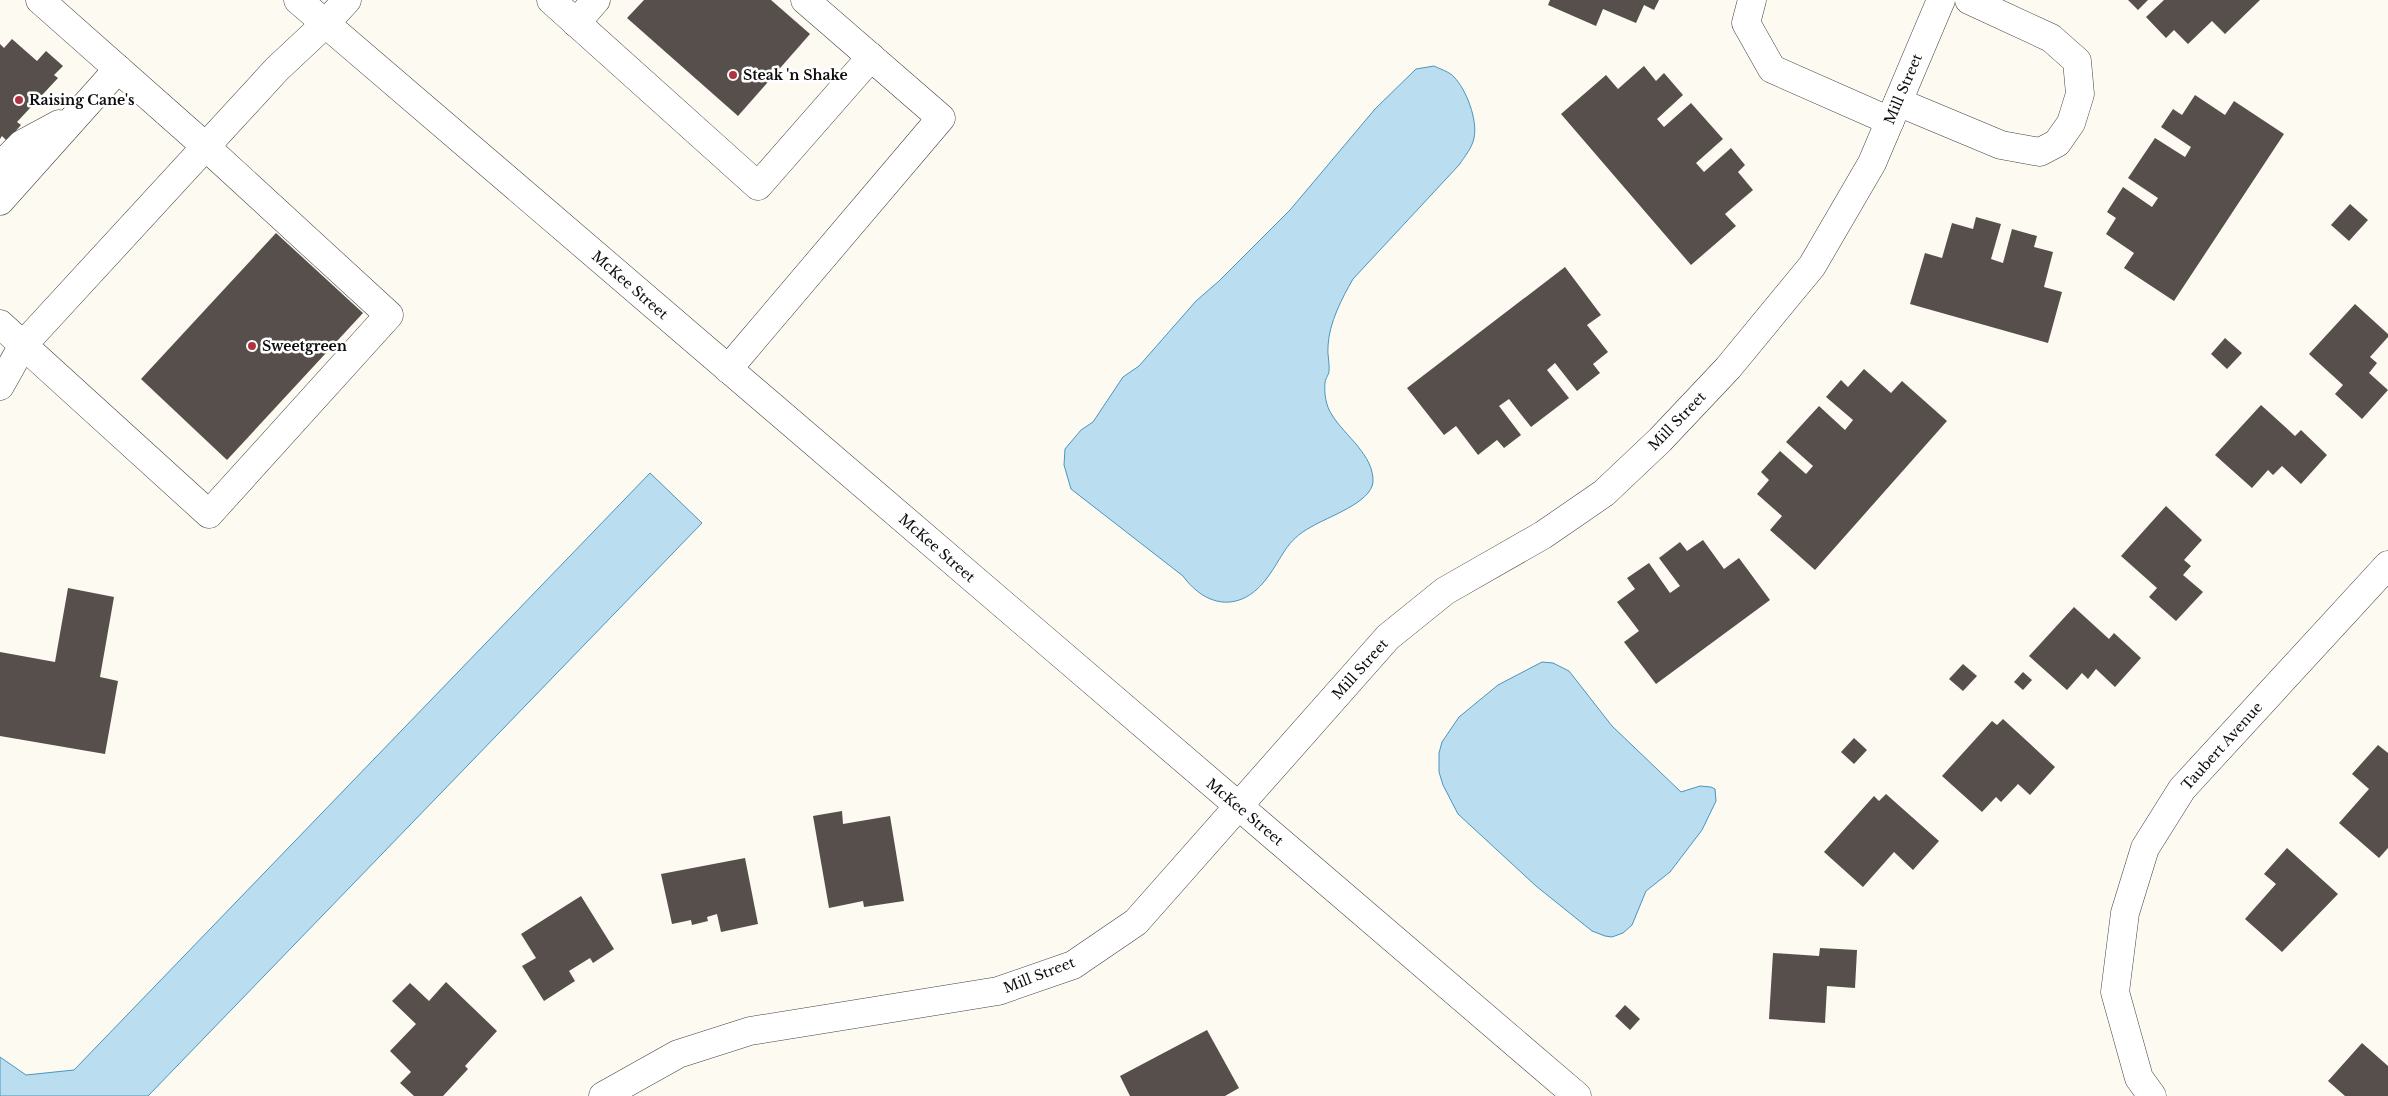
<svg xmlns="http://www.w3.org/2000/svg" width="2388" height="1096" font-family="'Libre Baskerville',serif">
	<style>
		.water { fill: #badef0; stroke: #4995bf }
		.building { fill: #564f4c }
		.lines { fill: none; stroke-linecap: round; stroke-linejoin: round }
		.minor-casing { stroke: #414141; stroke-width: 29 }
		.minor { stroke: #fff; stroke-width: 28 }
		.poi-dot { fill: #b0343f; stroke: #fff; stroke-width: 2 }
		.labels { text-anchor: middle; stroke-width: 5; stroke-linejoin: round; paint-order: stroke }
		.poi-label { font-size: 14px; font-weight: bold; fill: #0e0e0e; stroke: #fff; text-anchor: start }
		.street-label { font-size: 14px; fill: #0e0e0e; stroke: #fff }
	</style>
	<rect width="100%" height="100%" fill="#fdfaf1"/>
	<g class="water">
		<path d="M1434,66C1440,69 1450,72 1454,77C1466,89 1478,120 1474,138C1472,148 1465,156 1459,165L1353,279C1342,298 1329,323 1328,346C1327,354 1330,364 1329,372C1328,376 1325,379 1325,383C1324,394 1326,406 1332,415C1345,436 1374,455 1373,482C1371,503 1327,517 1311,527C1285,541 1283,557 1267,578C1242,612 1207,609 1183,576L1071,489L1064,465L1065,449L1081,430L1093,422L1123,377L1139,366L1196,301L1219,281L1290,210L1375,109L1416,69Z"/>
		<polygon points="650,473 702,523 148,1096 0,1096 0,1057 26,1075 74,1070"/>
		<polygon points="1542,662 1553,663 1569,671 1612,726 1681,792 1700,786 1711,787 1715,789 1716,801 1702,830 1670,872 1646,891 1632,925 1623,933 1612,937 1605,936 1592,931 1536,886 1458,814 1443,785 1439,772 1439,753 1442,742 1459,717 1498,685"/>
	</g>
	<g class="building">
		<polygon points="644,0 771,0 810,34 738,116 627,18"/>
		<polygon points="1550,0 1659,0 1654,10 1644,5 1636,23 1603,9 1596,26 1548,5"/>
		<polygon points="2128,0 2148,0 2138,10"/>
		<polygon points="2164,0 2260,0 2225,34 2212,21 2188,44 2174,30 2166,38 2146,17"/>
		<polygon points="12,39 37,61 46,51 63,66 54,75 58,78 17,122 21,125 7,141 2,136 0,139 0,44 4,48"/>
		<polygon points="1644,66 1656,81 1664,73 1683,95 1657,119 1664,127 1691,103 1723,139 1696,163 1704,172 1731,148 1745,165 1738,172 1753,190 1725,214 1736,226 1691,265 1561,114 1606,75 1618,89"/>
		<polygon points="2195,95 2225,115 2234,101 2284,134 2174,301 2124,268 2134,253 2106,234 2116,218 2107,212 2123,187 2152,207 2158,198 2128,178 2155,138 2185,157 2191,147 2161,127 2173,109 2182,115"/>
		<polygon points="2350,204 2368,220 2349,241 2331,225"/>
		<polygon points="1976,217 2001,224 1991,259 2003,263 2012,229 2037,236 2034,247 2053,252 2044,287 2062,292 2048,343 1910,304 1925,253 1942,258 1952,223 1973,229"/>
		<polygon points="276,233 363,313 227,460 141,379"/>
		<polygon points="1565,267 1601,315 1587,325 1608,352 1593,364 1600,373 1577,391 1555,363 1547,370 1569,398 1531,427 1509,399 1499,406 1521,435 1504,448 1497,440 1478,455 1456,426 1444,435 1407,388"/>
		<polygon points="2355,304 2388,334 2388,337 2370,357 2377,363 2369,373 2388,390 2362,419 2335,394 2343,385 2309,354"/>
		<polygon points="2225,338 2242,353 2227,369 2211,354"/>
		<polygon points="1864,369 1891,393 1902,381 1947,421 1815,570 1770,530 1782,516 1757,494 1769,480 1761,472 1780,451 1806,474 1813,466 1786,442 1819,406 1845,430 1853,420 1826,397 1841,380 1848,387"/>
		<polygon points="2261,405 2295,436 2301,430 2327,455 2301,484 2282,466 2273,475 2268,470 2252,488 2215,455"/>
		<polygon points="2166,506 2202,540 2184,560 2191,566 2183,575 2203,592 2176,621 2149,597 2157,588 2121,556"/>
		<polygon points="1703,540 1724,569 1739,558 1770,600 1656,684 1624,642 1639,631 1617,602 1635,589 1627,578 1649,563 1670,593 1680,586 1659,558 1680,542 1687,551"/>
		<polygon points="68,588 114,597 100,677 118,681 105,754 0,736 0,652 55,662"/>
		<polygon points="2074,607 2109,639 2114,633 2141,658 2115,687 2096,669 2088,679 2082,673 2067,690 2029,656"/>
		<polygon points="1963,664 1977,676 1963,691 1949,679"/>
		<polygon points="2023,672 2032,680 2023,690 2014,682"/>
		<polygon points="2003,719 2055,767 2030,795 2018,784 2001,802 1996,797 1982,812 1942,776 1992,721 1997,725"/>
		<polygon points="1854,738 1867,750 1854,764 1841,752"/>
		<polygon points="2378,745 2388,753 2388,848 2379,858 2339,823 2369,789 2352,774"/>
		<polygon points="1886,794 1939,841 1913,870 1894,852 1863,887 1824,852 1874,796 1879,801"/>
		<polygon points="842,811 843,824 890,816 904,901 864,907 863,901 829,908 813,816"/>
		<polygon points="2287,848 2338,894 2282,952 2245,919 2276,884 2264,874"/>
		<polygon points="745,858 758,924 721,932 717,914 707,917 708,921 692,925 691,920 672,924 661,874"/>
		<polygon points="581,896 614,949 593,963 590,958 569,971 575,981 544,1001 522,966 536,958 521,934"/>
		<polygon points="1820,948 1857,950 1855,988 1827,986 1825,1023 1769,1019 1773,953 1819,956"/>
		<polygon points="446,982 497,1031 465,1066 468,1069 443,1096 414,1096 400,1083 411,1072 390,1051 416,1024 392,1001 410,983 429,1001"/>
		<polygon points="1625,1005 1640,1019 1630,1030 1615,1016"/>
		<polygon points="1207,1030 1239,1088 1225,1096 1130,1096 1120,1076"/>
		<polygon points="2362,1043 2388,1066 2388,1096 2345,1096 2328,1081"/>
	</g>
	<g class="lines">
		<g class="minor-casing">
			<g id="minor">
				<polyline points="298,0 1577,1096"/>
				<polyline points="551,0 758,186 871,57"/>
				<polyline points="1752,0 1746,23 1772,69 1890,121"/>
				<polyline points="576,23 596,0"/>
				<polyline points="1898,102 2001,145 2040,152 2057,143 2071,123 2080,94 2077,61 2051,38 1969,0"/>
				<polyline points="0,166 22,144 59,124"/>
				<polyline points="0,201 118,69"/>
				<polyline points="0,324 209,514 389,315 205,146 40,0"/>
				<polyline points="728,369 941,118 805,0"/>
				<polyline points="0,386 23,345 277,69 325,24 347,0"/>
				<polyline points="603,1096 678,1054 750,1031 998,991 1073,965 1136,922 1388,637 1445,591 1543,535 1604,493 1660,440 1728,368 1812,266 1872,163 1941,0"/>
				<polyline points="2152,1096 2139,1078 2115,992 2125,913 2145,848 2182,789 2388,565"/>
			</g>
		</g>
		<use href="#minor" class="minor"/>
	</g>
	<g class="poi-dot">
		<circle cx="733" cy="75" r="5"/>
		<circle cx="19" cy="100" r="5"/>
		<circle cx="252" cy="346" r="5"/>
	</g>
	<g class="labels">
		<g class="poi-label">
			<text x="743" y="80">Steak 'n Shake</text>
			<text x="29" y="105">Raising Cane's</text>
			<text x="262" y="351">Sweetgreen</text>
		</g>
		<g class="street-label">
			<text transform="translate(1903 89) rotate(-67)" y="5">Mill Street</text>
			<text transform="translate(630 285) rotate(41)" y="5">McKee Street</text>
			<text transform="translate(1677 421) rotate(-46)" y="5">Mill Street</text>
			<text transform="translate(937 548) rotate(41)" y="5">McKee Street</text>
			<text transform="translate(1360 669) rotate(-48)" y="5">Mill Street</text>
			<text transform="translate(2222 746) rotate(-48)" y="5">Taubert Avenue</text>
			<text transform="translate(1245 812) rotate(40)" y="5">McKee Street</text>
			<text transform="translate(1039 975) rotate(-21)" y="5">Mill Street</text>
		</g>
	</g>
</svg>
